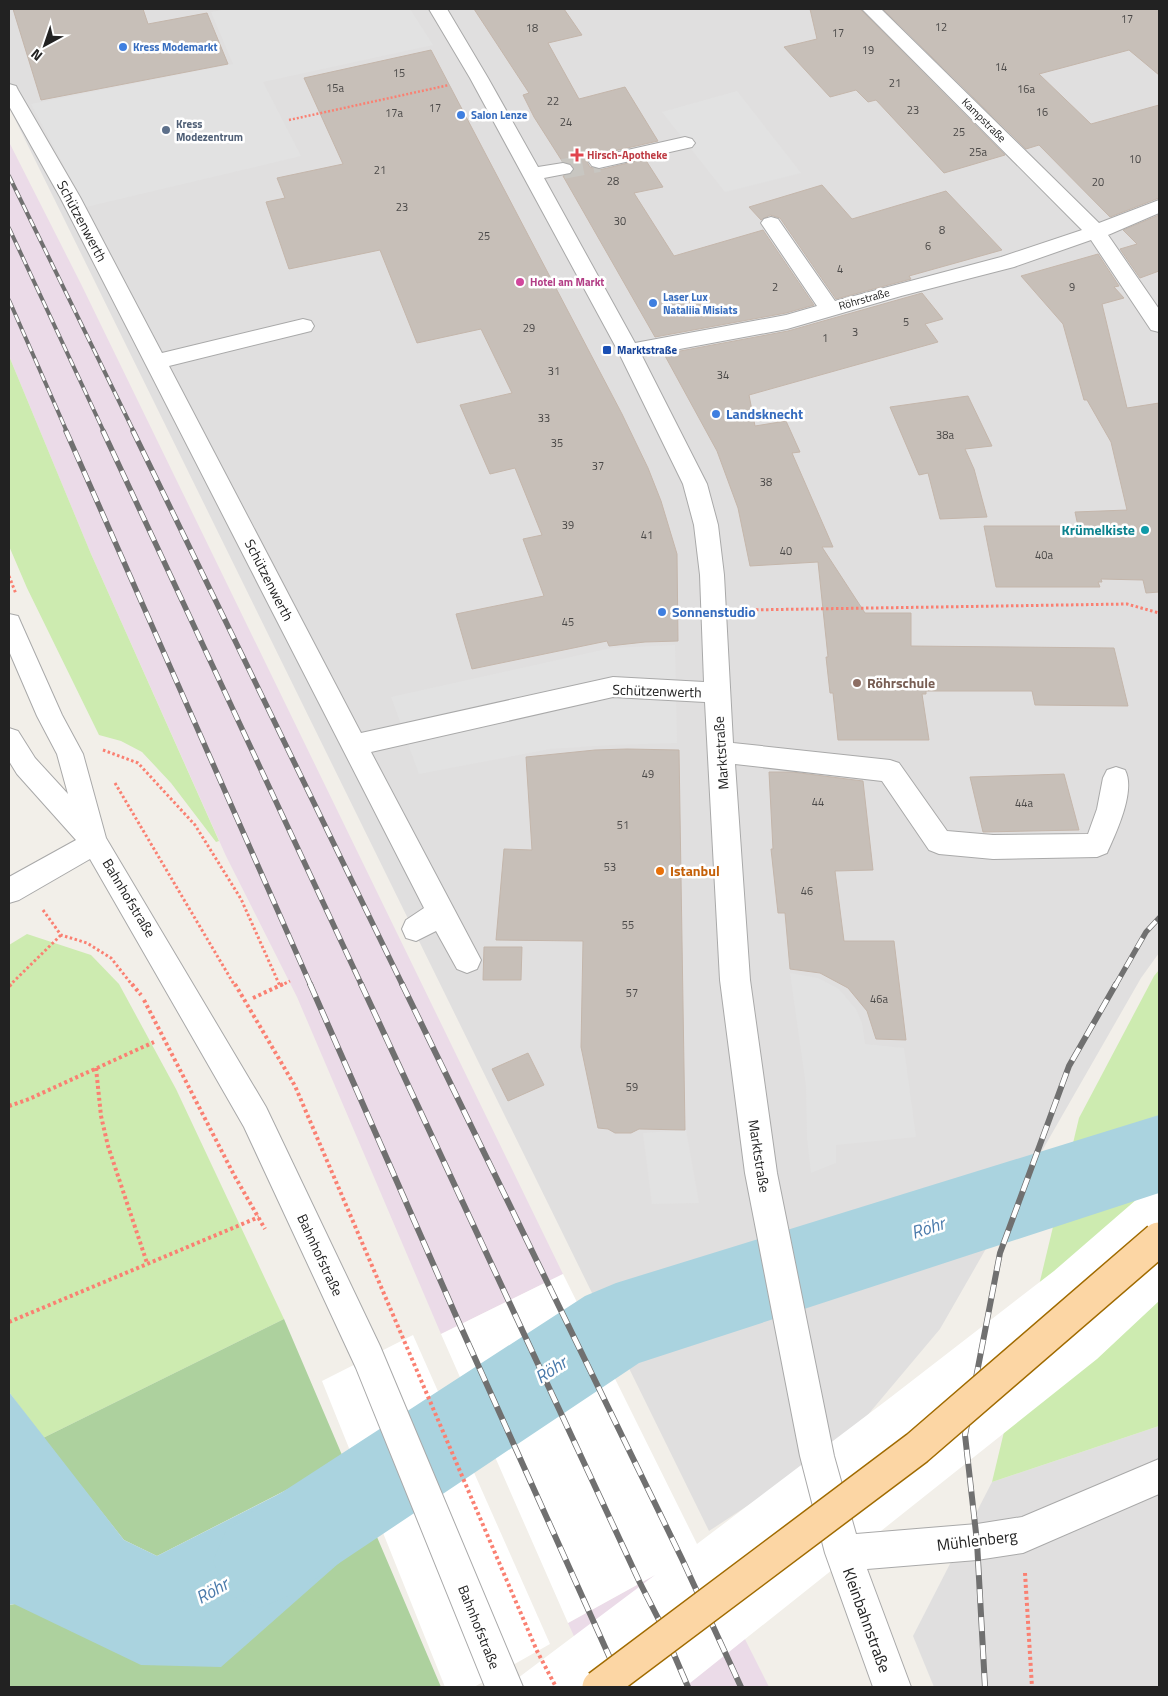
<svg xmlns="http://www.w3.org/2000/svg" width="1168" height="1696" font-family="'Titillium Web',sans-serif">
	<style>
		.residential { fill: #e0dfdf }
		.industrial { fill: #ebdbe8 }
		.grass { fill: #cdebb0 }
		.forest { fill: #add19e }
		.parking { fill: #e2e2e2 }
		.water { fill: #aad3df }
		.pier { fill: #fff }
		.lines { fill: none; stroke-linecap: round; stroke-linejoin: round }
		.river { fill: #aad3df; fill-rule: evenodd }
		.building { fill: #c7bfb8; stroke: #c4b6ab }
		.minor-tunnel { stroke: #c8c6c1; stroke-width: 20; stroke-dasharray: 20 10; stroke-linecap: butt }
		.minor-casing { stroke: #a9a9a9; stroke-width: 2 }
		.path-far2 { stroke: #fa8072; stroke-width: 2.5; stroke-dasharray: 2 2; stroke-linecap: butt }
		.path-far1 { stroke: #fa8072; stroke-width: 3; stroke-dasharray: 2.5 2.5; stroke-linecap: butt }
		.path { stroke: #fa8072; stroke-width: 4; stroke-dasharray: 3 3; stroke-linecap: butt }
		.minor { fill: #fff; fill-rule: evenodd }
		.rail-far2-casing { stroke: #707070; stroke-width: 4 }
		.rail-far1-casing { stroke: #707070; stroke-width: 5.5 }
		.rail-casing { stroke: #707070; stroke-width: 6 }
		.rail-far2 { stroke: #fff; stroke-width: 2.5; stroke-dasharray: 8; stroke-linecap: butt }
		.rail-far1 { stroke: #fff; stroke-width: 4; stroke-dasharray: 11; stroke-linecap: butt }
		.rail { stroke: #fff; stroke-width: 4.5; stroke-dasharray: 14; stroke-linecap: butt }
		.major-bridge-casing { stroke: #a06b00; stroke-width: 36; stroke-linecap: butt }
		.major-bridge { stroke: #fcd6a4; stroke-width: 33 }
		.shop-dot { fill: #3f7fe0; stroke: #fff; stroke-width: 2 }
		.service-dot { fill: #5c6f8a; stroke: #fff; stroke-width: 2 }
		.health-dot { fill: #e0444e; stroke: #fff; stroke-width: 2 }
		.hotel-dot { fill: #d1479c; stroke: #fff; stroke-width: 2 }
		.transit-dot { fill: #1a4fb4; stroke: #fff; stroke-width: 2 }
		.culture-dot { fill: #0f9aa8; stroke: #fff; stroke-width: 2 }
		.education-dot { fill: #8d6e63; stroke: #fff; stroke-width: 2 }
		.food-dot { fill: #e8710a; stroke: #fff; stroke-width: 2 }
		.labels { text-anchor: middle; stroke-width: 5; stroke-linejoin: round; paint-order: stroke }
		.number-label { font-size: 11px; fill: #4b4948 }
		.far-shop-label { font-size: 11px; font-weight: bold; fill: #366cbe; stroke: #fff; text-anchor: start }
		.far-street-label { font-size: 11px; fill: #222; stroke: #fff }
		.far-service-label { font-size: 11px; font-weight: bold; fill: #4e5e75; stroke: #fff; text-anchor: start }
		.far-health-label { font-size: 11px; font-weight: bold; fill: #be3a42; stroke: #fff; text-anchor: start }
		.far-hotel-label { font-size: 11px; font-weight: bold; fill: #b23c85; stroke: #fff; text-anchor: start }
		.far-transit-label { font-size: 11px; font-weight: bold; fill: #164399; stroke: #fff; text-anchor: start }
		.street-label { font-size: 14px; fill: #222; stroke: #fff }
		.shop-label { font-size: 14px; font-weight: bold; fill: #366cbe; stroke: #fff; text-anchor: start }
		.culture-label { font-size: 14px; font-weight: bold; fill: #0d838f; stroke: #fff; text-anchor: end }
		.education-label { font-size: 14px; font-weight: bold; fill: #785e54; stroke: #fff; text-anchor: start }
		.food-label { font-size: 14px; font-weight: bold; fill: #c56008; stroke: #fff; text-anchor: start }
		.near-street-label { font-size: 16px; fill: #222; stroke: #fff }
		.near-water-label { font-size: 18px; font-style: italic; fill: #4a7aab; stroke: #fff }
	</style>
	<rect width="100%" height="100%" fill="#f2efe9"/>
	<g class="residential">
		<polygon points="9,9 1159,9 1159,953 1141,978 940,1329 845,1442 709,1531 9,107"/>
		<polygon points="1159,1426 1159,1687 934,1687 913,1636 992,1482"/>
	</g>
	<g class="industrial">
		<polygon points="9,142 81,284 563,1274 441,1334 297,997 226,856 91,554 9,356"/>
		<polygon points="700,1550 769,1687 597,1687 568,1623"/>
	</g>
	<g class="grass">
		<polygon points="9,356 91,554 219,841 216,842 171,783 142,752 121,741 99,735 27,588 9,546"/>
		<polygon points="27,934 91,955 119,984 176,1089 284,1319 43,1438 9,1392 9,945"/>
		<polygon points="1159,970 1159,1426 992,1482 1079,1118 1154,976"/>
	</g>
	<polygon class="forest" points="284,1319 441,1687 9,1687 9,1605 356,1548 333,1466 157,1556 124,1540 43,1438"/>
	<g class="parking">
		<polygon points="226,9 410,9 433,45 263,82 301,156 86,207 31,104 233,64 211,12"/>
		<polygon points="737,91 801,173 725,192 662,112"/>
		<polygon points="675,645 677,743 611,745 550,749 419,774 391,697 611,648"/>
		<polygon points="790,973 818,978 839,989 856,1009 862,1023 865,1044 904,1048 916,1137 836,1145 836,1163 811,1173 807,1138 806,1086"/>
		<polygon points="686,1130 699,1203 652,1204 643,1133"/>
	</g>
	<polygon class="water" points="9,1392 124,1540 157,1556 334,1466 356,1548 221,1667 141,1665 14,1604 9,1605"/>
	<g class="pier">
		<polygon points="1159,1180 1159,1301 1097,1359 685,1687 506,1687 655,1575 568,1623 441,1334 563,1274 697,1544 891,1397 1054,1271"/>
		<polygon points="413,1335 550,1644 474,1687 445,1687 322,1381"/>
	</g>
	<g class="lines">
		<polygon class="river" points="1159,1115 1159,1193 639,1363 293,1594 260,1608 227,1594 213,1561 227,1528 585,1296 616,1283"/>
	</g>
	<g class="building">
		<polygon points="13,9 143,9 148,24 207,13 228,64 41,100"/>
		<polygon points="474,9 564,9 582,35 548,43 579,99 625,87 658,141 592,156 587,162 590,167 599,170 645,159 663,187 634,193 674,256 763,230 814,305 786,313 655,337 563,176 572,174 574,168 571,163 562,161 534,117 523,95 529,93"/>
		<polygon points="810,9 860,9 1005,155 944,173 876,100 868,102 856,90 830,97 784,47 817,39"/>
		<polygon points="883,9 1159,9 1159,75 1129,50 1039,74 1091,124 1159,105 1159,198 1110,217 1039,145 1026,149"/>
		<polygon points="431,50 622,414 648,468 661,501 677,554 678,641 645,642 609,646 607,641 472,669 456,614 544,596 523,539 542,535 515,468 490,474 460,405 512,393 481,329 417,343 380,250 289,269 266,202 285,198 277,178 343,164 304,78"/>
		<polygon points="822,185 852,219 946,191 1002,250 909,276 911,279 836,299 780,218 770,215 761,220 749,207"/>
		<polygon points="1159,215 1159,271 1140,278 1120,249 1137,244 1123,230"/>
		<polygon points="1098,254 1119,286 1114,287 1124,298 1102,304 1127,408 1159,403 1159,592 1146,593 1143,580 1101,579 1102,582 1098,582 1100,587 996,587 984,526 1078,526 1075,512 1127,510 1111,442 1087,400 1084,400 1063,324 1021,276"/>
		<polygon points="922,293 943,319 925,324 938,342 749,395 755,426 786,421 800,452 792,453 833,547 822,547 865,613 911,613 911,646 1114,648 1128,706 1035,705 1032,691 926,691 926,694 922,694 929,740 838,740 833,693 830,693 826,657 828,657 818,562 750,566 738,508 717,451 664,354 788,331"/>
		<polygon points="968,396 992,446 965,449 974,469 987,517 940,519 928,473 919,475 890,407"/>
		<polygon points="627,749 679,750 685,1130 639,1129 631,1133 615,1133 608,1129 598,1128 581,1047 583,941 496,940 504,849 532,850 526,757 595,750"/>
		<polygon points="769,772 792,772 863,781 873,870 835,871 844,941 894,941 906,1040 876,1039 867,1011 848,988 820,973 790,969 785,913 778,913 771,849 773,849"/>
		<polygon points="1064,774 1079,830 983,832 970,777"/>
		<polygon points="484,947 522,947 521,980 483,980"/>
		<polygon points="528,1053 544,1085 508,1101 492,1069"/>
	</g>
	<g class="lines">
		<polyline class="minor-tunnel" points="563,169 599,162"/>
		<g class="minor-casing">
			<g id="minor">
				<path d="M429,9H447L488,78L538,167L563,163L570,165L573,169L570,173L544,178L635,343L786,315L817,306L761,223L764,219L771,217L778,219L835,301L1001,257L1082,230L862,9H881L1099,223L1159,200V213L1108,235L1159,309V332L1151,330L1091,240L1014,267L901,296L787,329L642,356L707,484L718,525L724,575L733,743L890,760L899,763L947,831L993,835L1088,834L1097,809L1103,778L1107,770L1116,767L1125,770C1136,791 1116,833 1107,853L1097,857L993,859L939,854L929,850L882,781L735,764L750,980L777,1173L834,1456L856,1534L977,1524L1022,1517L1159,1459V1494L1023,1553L977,1560L867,1569L911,1687H873L825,1553L800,1456L745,1173L720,980L705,702L613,697L371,752L481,960L477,969L467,973L457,969L436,931L416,941L406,938L402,929L406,920L424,908L60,197L9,106V84L16,86L18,90L80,197L162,353L303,319L311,321L314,326L311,331L303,333L169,366L361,733L613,677L704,682L700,575L694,525L683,484L618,351L470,78Z"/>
				<polygon points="685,137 692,139 695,143 692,147 599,168 592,166 589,162 592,158"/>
				<polygon points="9,614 18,616 21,623 62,715 83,754 106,838 266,1107 380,1346 523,1687 485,1687 356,1368 244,1127 90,859 19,900 9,903 9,877 76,840 17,774 9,761 9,728 18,731 35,758 68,794 57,754 37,716 9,651"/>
			</g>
		</g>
		<polyline class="path-far2" points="289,120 449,85"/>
		<g class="path-far1">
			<polyline points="9,576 16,594"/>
			<polyline points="746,610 1127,604 1159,613"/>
			<polyline points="103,750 138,763 195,825 241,899 280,986"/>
			<polyline points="115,783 235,986"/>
			<polyline points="43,910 61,935 87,943 111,958 133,986"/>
			<polyline points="9,986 61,935"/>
			<polyline points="280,986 290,981"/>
		</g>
		<g class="path">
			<polyline points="132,984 141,995"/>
			<polyline points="235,984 295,1086 537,1651 556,1687"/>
			<polyline points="9,986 11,984"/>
			<polyline points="253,998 283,984"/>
			<polyline points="144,1000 234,1175 265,1229"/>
			<polyline points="96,1068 101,1116 108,1146 147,1263"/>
			<polyline points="9,1106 29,1099 154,1042"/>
			<polyline points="9,1322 259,1217"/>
			<polyline points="1025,1573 1032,1687"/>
		</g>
		<use href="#minor" class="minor"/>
		<g class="rail-far2-casing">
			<g id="rail-far2">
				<polyline points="9,176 134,432"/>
				<polyline points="9,228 104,432"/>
				<polyline points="9,300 67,432"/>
			</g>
		</g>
		<g class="rail-far1-casing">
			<g id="rail-far1">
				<polyline points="66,431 311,986"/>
				<polyline points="103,431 362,986"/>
				<polyline points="133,431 403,986"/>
				<polyline points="1115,986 1146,932 1159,918"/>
			</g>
		</g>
		<g class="rail-casing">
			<g id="rail">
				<polyline points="310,984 460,1325 623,1687"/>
				<polyline points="361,984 640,1583 660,1622 688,1687"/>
				<polyline points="402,984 682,1559 741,1687"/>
				<polyline points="985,1687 977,1542 965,1435 1000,1253 1069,1066 1116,984"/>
			</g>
		</g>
		<use href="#rail-far2" class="rail-far2"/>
		<use href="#rail-far1" class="rail-far1"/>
		<use href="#rail" class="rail"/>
		<g class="major-bridge-casing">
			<polyline id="major-bridge" points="599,1687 917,1448 1159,1239"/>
		</g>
		<use href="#major-bridge" class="major-bridge"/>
	</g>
	<g class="shop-dot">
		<circle cx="123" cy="47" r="5"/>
		<circle cx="461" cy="115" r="5"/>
		<circle cx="653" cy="303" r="5"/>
		<circle cx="716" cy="414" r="5"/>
		<circle cx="662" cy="612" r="5"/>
	</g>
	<circle class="service-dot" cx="166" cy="130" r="5"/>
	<path class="health-dot" d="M574.5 147.5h5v5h5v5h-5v5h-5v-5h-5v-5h5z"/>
	<circle class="hotel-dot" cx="520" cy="282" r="5"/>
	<rect class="transit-dot" x="602" y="345" width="10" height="10" rx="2.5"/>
	<circle class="culture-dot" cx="1145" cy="530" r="5"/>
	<circle class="education-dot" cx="857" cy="683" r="5"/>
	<circle class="food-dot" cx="660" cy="871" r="5"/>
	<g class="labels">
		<g class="number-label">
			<text x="1127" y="23">17</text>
			<text x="941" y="31">12</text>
			<text x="532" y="32">18</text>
			<text x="838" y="37">17</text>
			<text x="868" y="54">19</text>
			<text x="1001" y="71">14</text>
			<text x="399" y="77">15</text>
			<text x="895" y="87">21</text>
			<text x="335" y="92">15a</text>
			<text x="1026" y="93">16a</text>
			<text x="553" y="105">22</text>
			<text x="435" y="112">17</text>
			<text x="913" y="114">23</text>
			<text x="1042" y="116">16</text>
			<text x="394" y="117">17a</text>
			<text x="566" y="126">24</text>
			<text x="959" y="136">25</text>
			<text x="978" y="156">25a</text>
			<text x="1135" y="163">10</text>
			<text x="380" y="174">21</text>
			<text x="613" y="185">28</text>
			<text x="1098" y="186">20</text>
			<text x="402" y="211">23</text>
			<text x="620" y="225">30</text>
			<text x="942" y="234">8</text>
			<text x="484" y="240">25</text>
			<text x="928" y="250">6</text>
			<text x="840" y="273">4</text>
			<text x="775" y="291">2</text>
			<text x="1072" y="291">9</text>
			<text x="906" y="326">5</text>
			<text x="529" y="332">29</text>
			<text x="855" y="336">3</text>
			<text x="825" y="342">1</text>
			<text x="554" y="375">31</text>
			<text x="723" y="379">34</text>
			<text x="544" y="422">33</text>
			<text x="945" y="439">38a</text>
			<text x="557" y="447">35</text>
			<text x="598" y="470">37</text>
			<text x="766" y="486">38</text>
			<text x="568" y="529">39</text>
			<text x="647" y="539">41</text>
			<text x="786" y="555">40</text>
			<text x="1044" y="559">40a</text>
			<text x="568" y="626">45</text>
			<text x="648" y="778">49</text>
			<text x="818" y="806">44</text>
			<text x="1024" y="807">44a</text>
			<text x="623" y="829">51</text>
			<text x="610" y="871">53</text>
			<text x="807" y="895">46</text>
			<text x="628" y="929">55</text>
			<text x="632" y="997">57</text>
			<text x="879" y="1003">46a</text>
			<text x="632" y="1091">59</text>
		</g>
		<g class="far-shop-label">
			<text x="133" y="51">Kress Modemarkt</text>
			<text x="471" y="119">Salon Lenze</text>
			<text x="663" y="301">Laser Lux<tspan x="663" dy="13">Nataliia Misiats</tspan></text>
		</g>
		<g class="far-street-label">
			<text transform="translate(984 120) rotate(45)" y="4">Kampstraße</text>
			<text transform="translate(864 299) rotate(-16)" y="4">Röhrstraße</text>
		</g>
		<g class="far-service-label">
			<text x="176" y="128">Kress<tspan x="176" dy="13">Modezentrum</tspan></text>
		</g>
		<g class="far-health-label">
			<text x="587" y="159">Hirsch-Apotheke</text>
		</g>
		<g class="far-hotel-label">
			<text x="530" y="286">Hotel am Markt</text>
		</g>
		<g class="far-transit-label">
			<text x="617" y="354">Marktstraße</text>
		</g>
		<g class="street-label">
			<text transform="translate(82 221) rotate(62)" y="5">Schützenwerth</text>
			<text transform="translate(269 580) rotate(63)" y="5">Schützenwerth</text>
			<text transform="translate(657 691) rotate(2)" y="5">Schützenwerth</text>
			<text transform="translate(721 753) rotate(-94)" y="5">Marktstraße</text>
			<text transform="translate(129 898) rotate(59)" y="5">Bahnhofstraße</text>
			<text transform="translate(759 1156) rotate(81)" y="5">Marktstraße</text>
			<text transform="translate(320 1255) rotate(65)" y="5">Bahnhofstraße</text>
			<text transform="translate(479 1627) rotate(68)" y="5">Bahnhofstraße</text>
		</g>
		<g class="shop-label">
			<text x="726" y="419">Landsknecht</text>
			<text x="672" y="617">Sonnenstudio</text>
		</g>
		<g class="culture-label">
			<text x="1135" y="535">Krümelkiste</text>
		</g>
		<g class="education-label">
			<text x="867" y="688">Röhrschule</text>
		</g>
		<g class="food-label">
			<text x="670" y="876">Istanbul</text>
		</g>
		<g class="near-street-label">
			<text transform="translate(977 1540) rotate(-7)" y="6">Mühlenberg</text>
			<text transform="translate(867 1620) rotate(70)" y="6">Kleinbahnstraße</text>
		</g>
		<g class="near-water-label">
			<text transform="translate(928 1228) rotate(-18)" y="6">Röhr</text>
			<text transform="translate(551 1370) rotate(-33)" y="6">Röhr</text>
			<text transform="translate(212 1591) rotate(-30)" y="6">Röhr</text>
		</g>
	</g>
	<rect width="1168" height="1696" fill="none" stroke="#222222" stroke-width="20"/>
	<g transform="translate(45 45) rotate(220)" stroke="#ffffff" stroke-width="4" paint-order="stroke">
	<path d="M0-4L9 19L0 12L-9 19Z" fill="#222222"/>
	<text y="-8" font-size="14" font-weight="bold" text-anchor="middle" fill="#222222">N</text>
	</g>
</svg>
